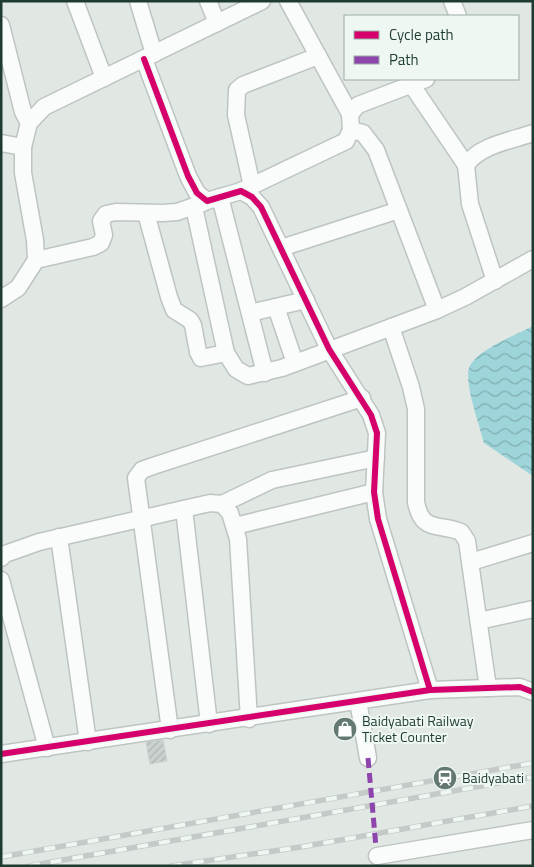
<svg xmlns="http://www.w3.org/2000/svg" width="534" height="867" font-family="'Titillium Web',sans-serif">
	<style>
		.water { fill: url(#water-waves) }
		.building { fill: url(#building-hatch); stroke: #cad1cd }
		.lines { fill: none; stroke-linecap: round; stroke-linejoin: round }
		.minor-casing { stroke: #bec5c1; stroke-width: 19 }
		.minor { stroke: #fafcfb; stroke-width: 16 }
		.rail-casing { stroke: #c5cac8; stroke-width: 5.5 }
		.rail { stroke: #eef7f2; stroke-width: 4; stroke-dasharray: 11; stroke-linecap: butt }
		.quiet { stroke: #8e44ad; stroke-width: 5; stroke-dasharray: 10 5; stroke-linecap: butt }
		.cycleway-casing { stroke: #eef7f2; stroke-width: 9 }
		.cycleway { stroke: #d6006c; stroke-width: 6 }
		.labels { text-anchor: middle; stroke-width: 4; stroke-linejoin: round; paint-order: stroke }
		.poi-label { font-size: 14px; fill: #1e3b31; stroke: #eef7f2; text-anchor: start }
	</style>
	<defs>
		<pattern id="water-waves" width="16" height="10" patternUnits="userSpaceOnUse" patternTransform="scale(1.25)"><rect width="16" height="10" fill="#9ed5da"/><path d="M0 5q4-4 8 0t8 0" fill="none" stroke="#80aeb1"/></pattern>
		<pattern id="building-hatch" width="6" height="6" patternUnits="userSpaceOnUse" patternTransform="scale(1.25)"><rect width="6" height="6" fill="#cbd1ce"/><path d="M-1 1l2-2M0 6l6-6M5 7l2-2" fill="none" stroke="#aeb4b1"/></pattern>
	</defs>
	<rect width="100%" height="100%" fill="#e1e8e4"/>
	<path class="water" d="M533,326V476L484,443C480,427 464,383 469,368C476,350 516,335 533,326Z"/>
	<polygon class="building" points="163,740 167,761 150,764 146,742"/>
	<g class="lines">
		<g class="minor-casing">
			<g id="minor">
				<polyline points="75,1 104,78"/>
				<polyline points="138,1 154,54"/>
				<polyline points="208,1 217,23"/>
				<polyline points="288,1 350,114"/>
				<polyline points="452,1 458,16"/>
				<polyline points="1,25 23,112 29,123"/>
				<polyline points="144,59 188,176 197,193 207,201 241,191 252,197 261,207 329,349 371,415 377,433 374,492 378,519 430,690"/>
				<polyline points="411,84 466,165"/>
				<polyline points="351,130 363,133 376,150 437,310"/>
				<polyline points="1,143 23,147"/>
				<polyline points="252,186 236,115 237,90 243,85 318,56"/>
				<polyline points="241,191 346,141 351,130 350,114 358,105 426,79"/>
				<polyline points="220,197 265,373"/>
				<polyline points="194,207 226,353 236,369 248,376 282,368 437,310 465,297 533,259"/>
				<polyline points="146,213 169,297 174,310 190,320 193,325 198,352 201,358 226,353"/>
				<polyline points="281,248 399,210"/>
				<polyline points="36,260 93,247 101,243 104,235 101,221 106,214 116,212 163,213 177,212 203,203"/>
				<path d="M495,281L470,204L466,165C480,145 510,141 533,133"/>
				<polyline points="1,299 18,288 36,260 35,240 23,173 23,147 29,123 44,107 262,1"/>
				<polyline points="276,307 295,363"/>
				<polyline points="250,313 306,300"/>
				<path d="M391,327L411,387L416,409V502C422,533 438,523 461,532L467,541L488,688"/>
				<polyline points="222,504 272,480 376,458"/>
				<polyline points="184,509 209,724"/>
				<polyline points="235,526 374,492"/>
				<polyline points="59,537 88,742"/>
				<polyline points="1,558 5,554 39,542 210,503 222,504 230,513 238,539 249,719"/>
				<polyline points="471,562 533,543"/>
				<polyline points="1,580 47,748"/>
				<polyline points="479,621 533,609"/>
				<polyline points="358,701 368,758"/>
				<polyline points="170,730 136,478 142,470 153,466 362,398"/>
				<polyline points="1,754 430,690 520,687 533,692"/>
				<polyline points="377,856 533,830"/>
			</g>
		</g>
		<use href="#minor" class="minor"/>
		<g class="rail-casing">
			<g id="rail">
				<polyline points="1,857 533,763"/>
				<polyline points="29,866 533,777"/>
				<polyline points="171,866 301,847 533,806"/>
			</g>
		</g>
		<use href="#rail" class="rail"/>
		<polyline class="quiet" points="368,758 376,847"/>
		<g class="cycleway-casing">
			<g id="cycleway">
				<polyline points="144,59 188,176 197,193 207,201 241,191 252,197 261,207 329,349 371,415 377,433 374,492 378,519 430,690"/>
				<polyline points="1,754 430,690 520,687 533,692"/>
			</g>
		</g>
		<use href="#cycleway" class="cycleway"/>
	</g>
	<defs>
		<g id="shop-disc" transform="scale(1.25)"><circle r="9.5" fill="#627870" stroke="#eef7f2"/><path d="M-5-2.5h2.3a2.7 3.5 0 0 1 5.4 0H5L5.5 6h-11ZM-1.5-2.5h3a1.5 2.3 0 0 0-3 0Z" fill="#fff"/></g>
		<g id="station-disc" transform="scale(1.25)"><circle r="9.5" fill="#627870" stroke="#eef7f2"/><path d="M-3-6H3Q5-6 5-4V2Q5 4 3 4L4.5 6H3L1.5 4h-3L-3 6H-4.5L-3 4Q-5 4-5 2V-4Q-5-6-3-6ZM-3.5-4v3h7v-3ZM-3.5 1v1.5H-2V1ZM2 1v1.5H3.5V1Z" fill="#fff"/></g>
	</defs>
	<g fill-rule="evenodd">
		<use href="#shop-disc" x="345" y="729"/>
		<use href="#station-disc" x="445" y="778"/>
	</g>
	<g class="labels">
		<g class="poi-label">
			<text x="362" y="726">Baidyabati Railway<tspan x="362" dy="16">Ticket Counter</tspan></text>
			<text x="462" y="783">Baidyabati</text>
		</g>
	</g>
	<rect width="534" height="867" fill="none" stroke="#1e3b31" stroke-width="5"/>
	<rect x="344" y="15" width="175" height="65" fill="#eef7f2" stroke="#9baca5"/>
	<rect x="354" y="31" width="25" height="8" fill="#d6006c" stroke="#9baca5"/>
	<text x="389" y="40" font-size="15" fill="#1e3b31">Cycle path</text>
	<rect x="354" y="56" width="25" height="8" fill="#8e44ad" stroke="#9baca5"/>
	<text x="389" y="65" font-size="15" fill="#1e3b31">Path</text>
</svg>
